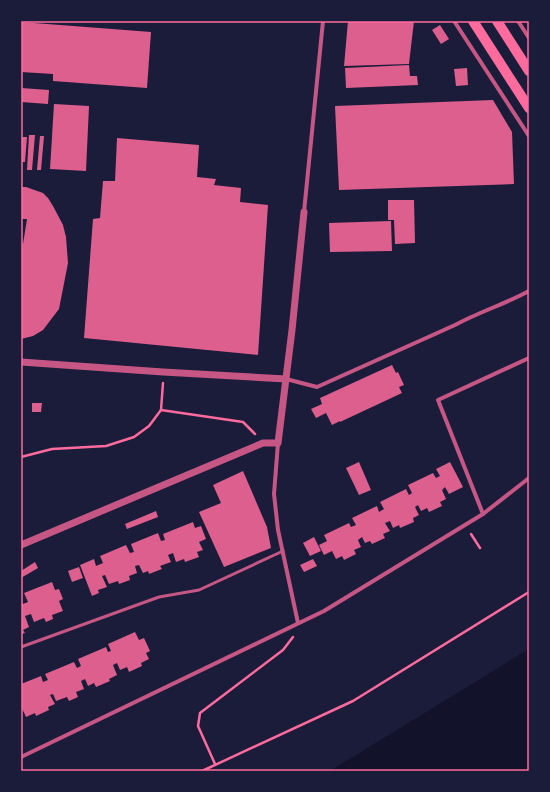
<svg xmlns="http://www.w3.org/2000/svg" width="550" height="792" font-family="'Titillium Web',sans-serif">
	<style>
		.water { fill: #12122b }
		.building { fill: #dd5f8e }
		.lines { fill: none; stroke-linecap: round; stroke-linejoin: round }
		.path { stroke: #ff6b9d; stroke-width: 2.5 }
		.service { stroke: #c65784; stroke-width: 3 }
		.minor { stroke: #c65784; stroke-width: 4 }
		.tertiary { stroke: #c65784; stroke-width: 7 }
		.primary { stroke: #ff6b9d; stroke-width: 10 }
		.neatline { fill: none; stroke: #ff6b9d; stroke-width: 1.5 }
	</style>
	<rect width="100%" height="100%" fill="#1b1b3a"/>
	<polygon class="water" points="529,649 529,771 330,771"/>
	<g class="building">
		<polygon points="348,21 414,21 409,64 344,66"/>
		<polygon points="21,22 151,32 147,88 53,81 53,74 21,72"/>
		<polygon points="440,25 449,39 441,44 432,30"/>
		<polygon points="409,65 410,76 417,76 418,85 346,88 345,68"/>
		<polygon points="467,68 468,85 456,86 454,69"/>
		<polygon points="21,88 49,90 48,104 21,102"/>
		<polygon points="493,100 512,132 514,184 339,190 335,106"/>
		<polygon points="54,104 89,106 86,171 50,169"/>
		<polygon points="29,135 35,135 32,170 27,170"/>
		<polygon points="40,136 44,136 41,170 37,170"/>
		<polygon points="21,137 27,137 25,162 21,162"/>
		<polygon points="117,138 199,145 197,177 216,179 214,185 241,188 240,202 268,205 258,355 84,338 93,219 100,218 103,181 115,181"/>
		<polygon points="21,187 26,187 43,193 48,198 53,206 63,225 66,237 68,263 59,309 43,330 33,336 21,339 21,244 23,244 27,219 21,219"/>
		<polygon points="388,200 414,200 415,243 395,244 394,220 388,220"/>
		<polygon points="391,221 392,251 330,252 329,223"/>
		<polygon points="392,365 396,373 398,372 404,385 399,387 402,393 340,422 340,421 332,425 326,413 316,418 311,409 322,404 320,398"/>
		<polygon points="32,403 42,403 41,412 32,412"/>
		<polygon points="359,462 371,490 359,495 346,468"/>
		<polygon points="450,462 463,487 449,494 445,487 442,490 446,499 440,502 442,506 429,512 427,508 421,511 418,505 415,507 419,515 413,518 414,522 400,528 399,525 393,528 390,521 385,523 390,531 383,534 385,538 372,544 370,541 365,543 362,537 358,540 361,547 354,550 356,554 344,560 342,556 336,559 332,551 324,555 319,545 327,541 324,535 349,523 351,527 356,525 352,518 377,506 379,512 384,509 380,502 406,489 409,495 412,493 408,485 433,473 436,478 440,476 436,469"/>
		<polygon points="243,471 267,527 271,548 224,567 199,512 221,503 213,485"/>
		<polygon points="156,511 158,517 127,529 125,524"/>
		<polygon points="193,522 195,528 201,526 206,539 199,542 203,550 197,552 199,557 185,562 184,559 176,562 173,553 168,555 171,562 160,566 162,569 149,574 148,571 143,573 139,565 135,566 137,573 129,576 130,580 119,584 118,581 109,584 105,575 102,576 107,587 98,590 99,593 92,596 80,565 94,559 96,566 103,563 100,556 126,545 130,553 134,552 131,544 158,533 161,541 165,540 163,534"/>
		<polygon points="314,537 321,551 310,556 303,543"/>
		<polygon points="313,559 317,566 304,572 300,565"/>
		<polygon points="35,562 38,568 21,578 21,571"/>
		<polygon points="79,567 83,578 72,582 68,571"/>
		<polygon points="52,582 55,590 59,589 63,599 59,601 63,611 52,615 53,619 46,622 44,618 34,622 31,614 25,616 29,627 23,630 25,633 21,634 21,599 23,604 28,602 24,593"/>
		<polygon points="135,632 139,640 144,638 150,651 146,653 149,659 141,663 142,666 129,672 127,667 120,670 117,663 113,665 117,675 109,679 110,681 96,687 94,683 88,686 85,679 81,681 84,689 76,692 78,697 69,701 67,697 56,701 53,694 50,695 55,704 48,707 49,710 36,716 35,713 26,717 21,706 21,684 41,676 43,682 48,680 45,674 74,662 77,668 81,666 78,659 106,647 108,652 111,651 108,644"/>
	</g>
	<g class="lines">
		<g class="path">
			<polyline points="161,410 243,422 255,434"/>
			<polyline points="21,457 52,449 106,446 134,437 149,426 161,410 163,383"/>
			<polyline points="471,534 480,548"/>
			<polyline points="215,764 198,726 200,713 283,650 293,637"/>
			<polyline points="202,771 353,701 529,592"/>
		</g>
		<polyline class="service" points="21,647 159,597 199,590 283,551"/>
		<g class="minor">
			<polyline points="454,21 529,136"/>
			<polyline points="518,21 529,38"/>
			<polyline points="304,212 323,21"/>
			<path d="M286,379L317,387L455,325C479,312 505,304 529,291"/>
			<polyline points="278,443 274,494 278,530 298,623"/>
			<polyline points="483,514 438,400 529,358"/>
			<polyline points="21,757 324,611 483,514 529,478"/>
		</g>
		<g class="tertiary">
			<polyline points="21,362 163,372 286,379"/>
			<polyline points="21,545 263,443 278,443 292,330 304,212"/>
		</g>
		<g class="primary">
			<polyline points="473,21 529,108"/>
			<polyline points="497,21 529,71"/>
		</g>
	</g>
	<rect width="550" height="792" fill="none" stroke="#1b1b3a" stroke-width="44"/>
	<rect x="22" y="22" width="506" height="748" class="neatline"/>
</svg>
